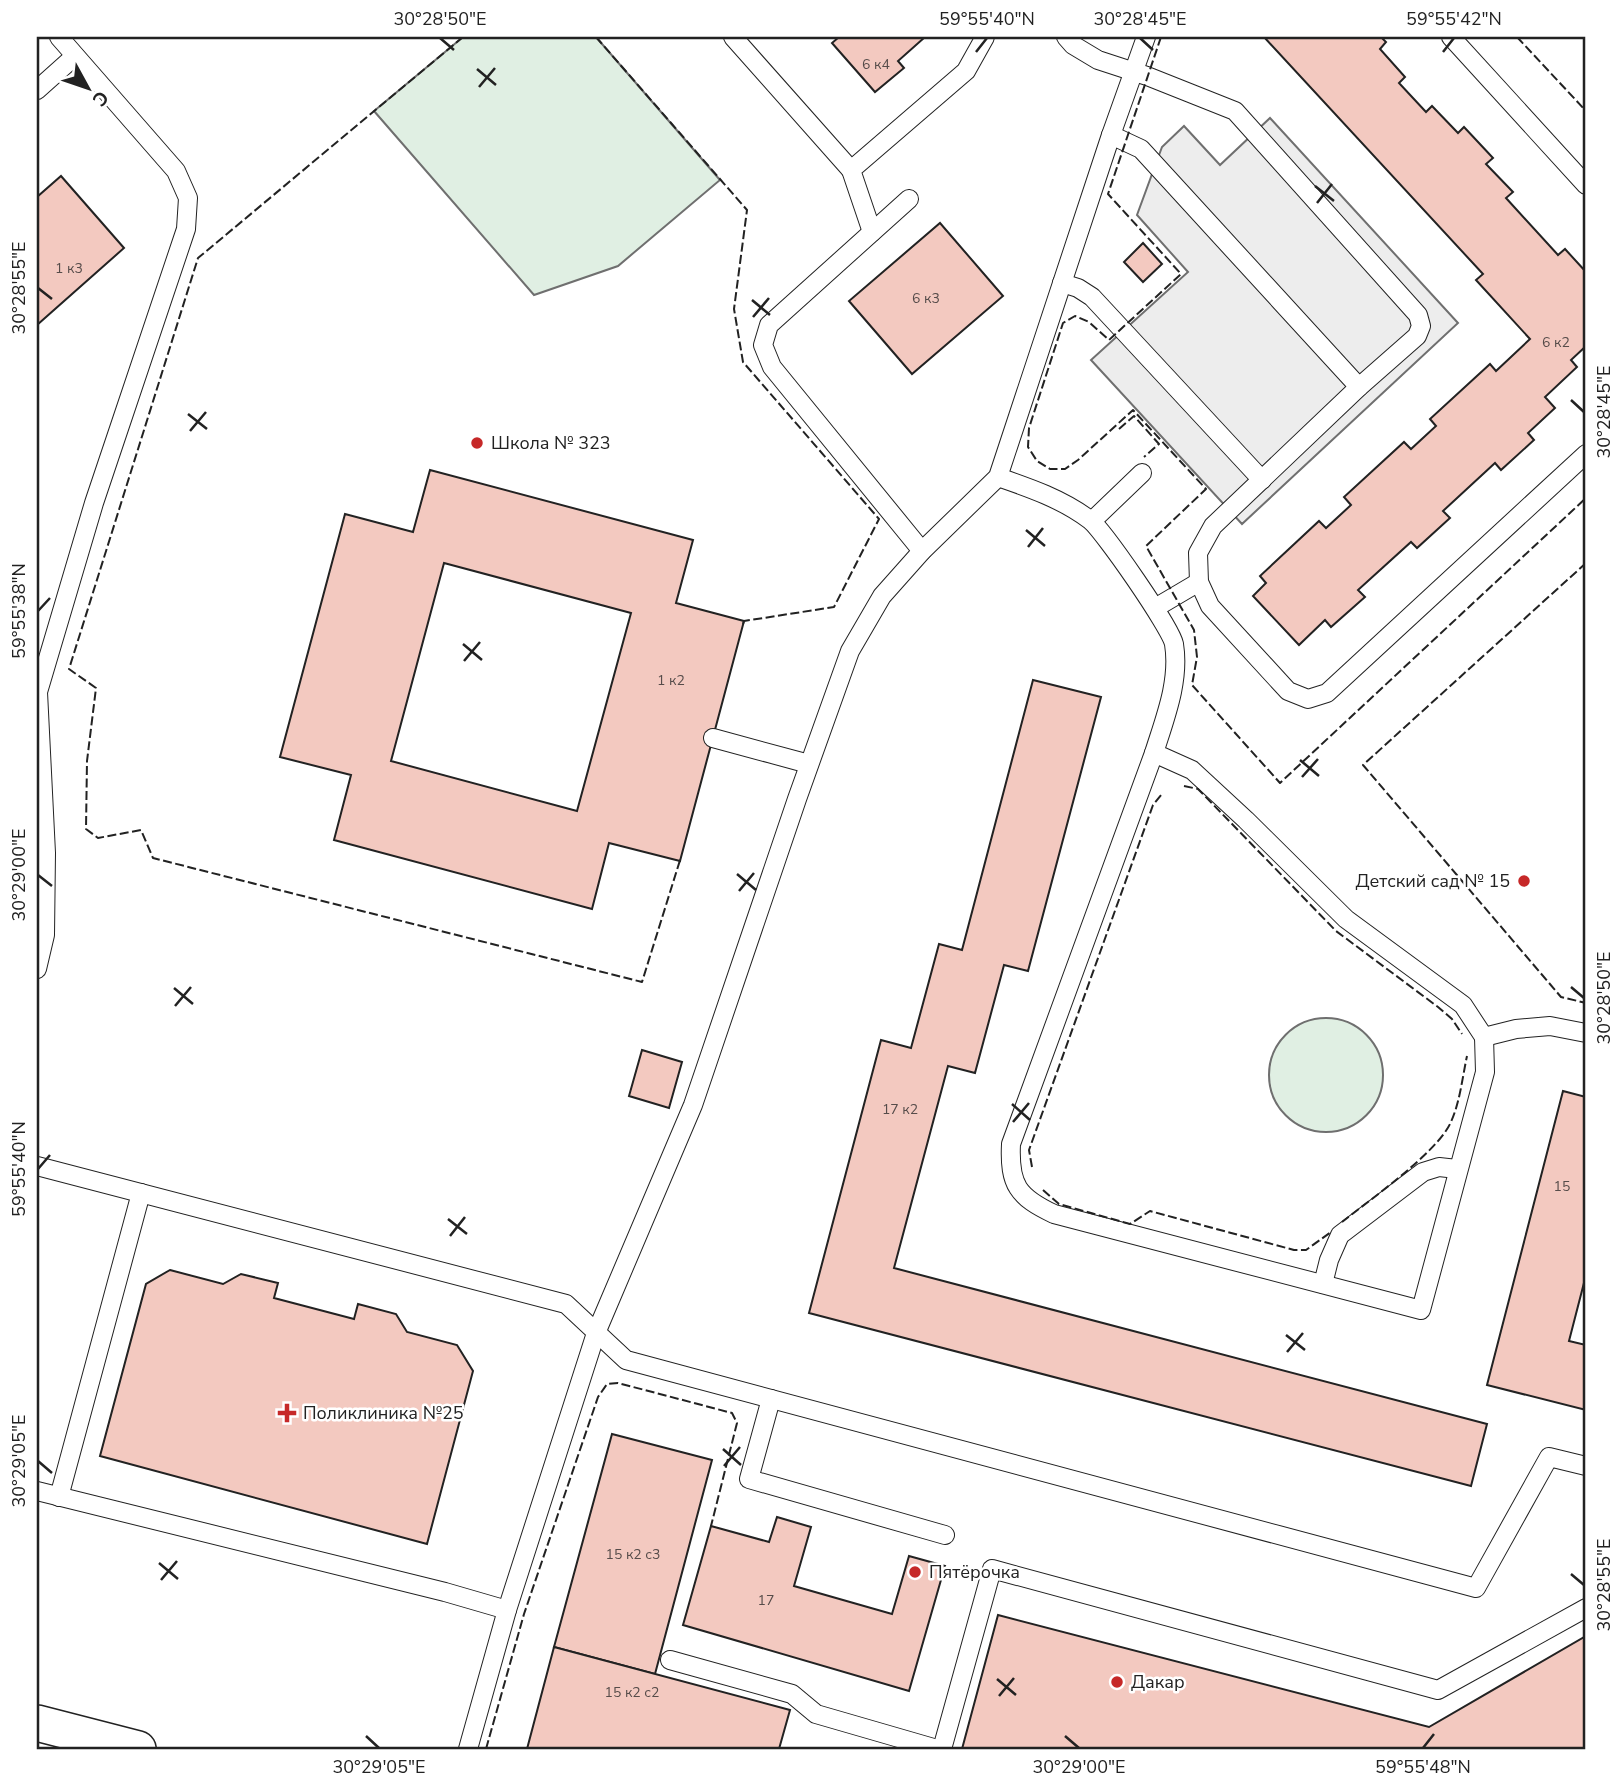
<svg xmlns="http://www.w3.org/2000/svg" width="1623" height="1786" font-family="'Nunito Sans',sans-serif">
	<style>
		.green { fill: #e0efe3; stroke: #6f6f6f; stroke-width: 2 }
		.parking { fill: #ededed; stroke: #6f6f6f; stroke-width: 2 }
		.building { fill: #f3c9c0; stroke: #222; stroke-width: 2; fill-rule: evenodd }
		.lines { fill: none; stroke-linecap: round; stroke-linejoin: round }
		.lane-casing { stroke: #222; stroke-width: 20 }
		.street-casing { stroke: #222; stroke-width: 38 }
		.lane { stroke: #fff; stroke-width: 18 }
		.street { stroke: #fff; stroke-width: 35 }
		.fence { stroke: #222; stroke-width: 2; stroke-dasharray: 9 3.5; stroke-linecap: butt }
		.ticks { fill: none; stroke: #222; stroke-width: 2.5 }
		.poi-dot { fill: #c62828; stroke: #fff; stroke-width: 2.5 }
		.labels { text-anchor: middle; stroke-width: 5; stroke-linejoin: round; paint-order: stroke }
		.number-label { font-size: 14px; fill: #564c4a }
		.poi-label { font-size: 18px; fill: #222; stroke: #fff; text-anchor: start }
		.neatline { fill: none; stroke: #222; stroke-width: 2.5 }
		.ticks-label { font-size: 18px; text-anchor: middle; fill: #222 }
	</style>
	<rect width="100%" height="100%" fill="#fff"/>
	<g class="green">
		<polygon points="463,37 596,37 720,180 618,266 534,295 374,111"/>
		<circle cx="1326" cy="1075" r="57"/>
	</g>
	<polygon class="parking" points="1270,118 1458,323 1242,524 1091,360 1188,272 1137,215 1162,147 1184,126 1220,165"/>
	<g class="building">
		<polygon points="839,37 925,37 898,61 904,68 875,92 832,43"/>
		<polygon points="1264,37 1381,37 1386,42 1380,49 1405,77 1399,83 1426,112 1432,106 1458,133 1464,127 1493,158 1486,164 1513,192 1506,198 1558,255 1565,249 1586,272 1586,346 1571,360 1577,367 1545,397 1555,408 1528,433 1534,440 1501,470 1495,463 1443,511 1450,518 1417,548 1411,542 1358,590 1365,597 1331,627 1325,620 1299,645 1253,596 1266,583 1260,576 1319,521 1326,528 1351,505 1344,497 1404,442 1411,449 1436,426 1430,419 1490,364 1496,371 1530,339 1476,280 1483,274"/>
		<polygon points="61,176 124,248 37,325 37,197"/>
		<polygon points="940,223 1003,296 912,374 849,301"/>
		<polygon points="1143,243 1162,264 1143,282 1124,262"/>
		<path d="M430,470L693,540L676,603L744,621L680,861L609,843L592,909L334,840L351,775L280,757L345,514L413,532ZM444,563L631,613L577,811L391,761Z"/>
		<polygon points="1033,680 1101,697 1028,971 1004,965 975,1073 948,1066 894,1268 1487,1424 1471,1486 809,1313 881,1040 911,1048 939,944 962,950"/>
		<polygon points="642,1050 682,1062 669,1108 629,1096"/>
		<polygon points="1563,1091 1586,1097 1586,1275 1569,1341 1586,1345 1586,1410 1487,1385"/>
		<polygon points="170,1270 223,1284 241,1274 278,1283 274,1298 354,1319 358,1304 396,1314 407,1332 457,1345 473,1371 427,1544 100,1456 146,1284"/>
		<polygon points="612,1434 712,1460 655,1674 554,1647"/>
		<polygon points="777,1517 811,1527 794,1586 892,1614 909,1556 945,1566 909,1691 683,1625 711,1526 769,1542"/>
		<polygon points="998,1615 1429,1727 1586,1636 1586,1749 962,1749"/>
		<polygon points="554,1647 790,1710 779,1749 527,1749"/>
	</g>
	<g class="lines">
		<g class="lane-casing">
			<g id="lane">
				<polyline points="733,37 851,170"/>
				<polyline points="1066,37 1073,45 1098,60 1147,76 1235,111 1418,315 1421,326 1417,336 1359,387 1213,526 1198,553 1199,582 1210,606 1288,691 1308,699 1327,693 1586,454"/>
				<polyline points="1451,37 1586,185"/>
				<polyline points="37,90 75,56"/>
				<polyline points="1111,135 1141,149 1359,387"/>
				<polyline points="909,199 769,325 763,345 772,367 922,551"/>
				<polyline points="872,232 851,170 966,71 985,37"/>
				<polyline points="1062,283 1078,288 1092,297 1262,480"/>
				<path d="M998,477C1030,488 1062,499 1090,520C1103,530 1171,628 1174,644C1180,681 1165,718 1154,753L1192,770L1246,820L1346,919L1463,1005L1484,1037L1516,1029L1550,1026L1586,1033"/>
				<polyline points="1092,521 1142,473"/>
				<polyline points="1155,608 1199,582"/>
				<polyline points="713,738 809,764"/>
				<path d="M1154,753L1011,1144C1009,1185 1018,1197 1054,1214L1421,1310L1485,1072L1484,1037"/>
				<polyline points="37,969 45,935 46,853 38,692 94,503 186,229 188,198 176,171 59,37"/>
				<polyline points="37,1166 566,1304 626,1360 1476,1588 1549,1457 1586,1466"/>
				<polyline points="1323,1284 1329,1260 1340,1235 1423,1172 1439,1167 1457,1169"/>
				<polyline points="771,1399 749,1479 945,1535"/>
				<polyline points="37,1491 445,1592 507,1610"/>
				<polyline points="59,1497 141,1193"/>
				<polyline points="670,1660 792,1694 816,1714 937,1749"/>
				<polyline points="468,1749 507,1610 596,1333 693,1105 797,799 850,651 882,596 922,551 998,477 1111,135 1146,37"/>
				<polyline points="942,1749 992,1569 1438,1690 1586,1608"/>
			</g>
		</g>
		<g class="street-casing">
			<polyline id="street" points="37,1723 138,1749"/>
		</g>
		<use href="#lane" class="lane"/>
		<use href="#street" class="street"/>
		<g class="fence">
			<polyline points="463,37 198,258 69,669 96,688 87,761 86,829 98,838 141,830 153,858 642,982 681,857"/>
			<polyline points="596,37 747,210 734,309 743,362 879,519 834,607 744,621 743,624"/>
			<polyline points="1161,37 1108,194 1181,274 1109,340 1089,322 1075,316 1063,323 1029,428 1028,447 1037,461 1050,469 1065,469 1078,460 1133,410 1206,489 1146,546 1194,630 1197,657 1192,685 1280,783 1586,498"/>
			<polyline points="1517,37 1586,111"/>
			<polyline points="1119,429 1134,416 1159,444 1144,457"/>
			<polyline points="1586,563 1363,765 1561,997 1586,1003"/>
			<polyline points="1184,786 1198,789 1336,931 1438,1007 1452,1019 1462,1034"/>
			<polyline points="1032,1167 1029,1150 1153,805 1162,794"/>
			<polyline points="1043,1190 1059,1204 1130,1224 1150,1211 1294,1250 1306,1250 1331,1232"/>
			<path d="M1342,1222C1371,1199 1435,1154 1450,1124C1460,1103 1462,1079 1467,1056"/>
			<polyline points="486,1749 524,1614 598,1397 607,1384 618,1383 732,1413 737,1423 711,1526"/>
		</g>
	</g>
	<path class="ticks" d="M440,38L454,50M1140,38L1153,50M976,52L987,38M1443,52L1454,38M477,69L496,85M479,87L495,68M1315,186L1334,201M1317,203L1332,184M38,288L52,299M752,300L770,315M753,317L769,298M1571,400L1584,412M188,414L207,429M190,431L206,412M1026,530L1045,546M1028,547L1043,528M38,611L50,598M463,644L482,660M464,661L480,642M1300,760L1319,776M1302,777L1318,759M737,874L756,890M38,875L52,886M739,891L754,873M1571,987L1584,998M174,988L193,1004M175,1006L191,987M1012,1104L1030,1120M1013,1122L1029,1103M38,1169L50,1155M448,1219L467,1234M450,1236L465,1217M1286,1335L1305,1350M1287,1352L1303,1333M723,1449L741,1465M38,1461L52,1473M724,1466L740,1447M159,1563L178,1579M1571,1574L1584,1585M161,1580L177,1561M997,1679L1016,1695M999,1696L1014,1678M366,1736L379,1748M1065,1736L1079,1748M1423,1748L1434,1734"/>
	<g class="poi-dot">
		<circle cx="477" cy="443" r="7"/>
		<circle cx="1524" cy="881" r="7"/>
		<path d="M283.5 1402.5h7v7h7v7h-7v7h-7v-7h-7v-7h7z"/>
		<circle cx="915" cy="1572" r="7"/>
		<circle cx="1117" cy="1682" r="7"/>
	</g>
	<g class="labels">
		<g class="number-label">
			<text x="876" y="69">6 к4</text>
			<text x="69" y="273">1 к3</text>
			<text x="926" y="303">6 к3</text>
			<text x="1556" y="347">6 к2</text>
			<text x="671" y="685">1 к2</text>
			<text x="900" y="1114">17 к2</text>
			<text x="1562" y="1191">15</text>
			<text x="633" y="1559">15 к2 с3</text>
			<text x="766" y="1605">17</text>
			<text x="632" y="1697">15 к2 с2</text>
		</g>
		<g class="poi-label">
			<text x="491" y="449">Школа № 323</text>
			<text x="1510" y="887" text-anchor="end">Детский сад № 15</text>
			<text x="303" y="1419">Поликлиника №25</text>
			<text x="929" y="1578">Пятёрочка</text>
			<text x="1131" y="1688">Дакар</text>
		</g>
	</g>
	<rect width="1623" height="1786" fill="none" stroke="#ffffff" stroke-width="77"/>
	<g transform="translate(88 88) rotate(130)" stroke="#ffffff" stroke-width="5" paint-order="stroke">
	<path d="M0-5L12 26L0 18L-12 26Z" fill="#222222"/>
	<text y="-10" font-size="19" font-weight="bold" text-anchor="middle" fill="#222222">С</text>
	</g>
	<rect x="38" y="38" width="1546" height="1710" class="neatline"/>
	<g class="ticks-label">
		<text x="440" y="25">30°28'50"E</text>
		<text x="987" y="25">59°55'40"N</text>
		<text x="1140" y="25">30°28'45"E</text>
		<text x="1454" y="25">59°55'42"N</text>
		<text transform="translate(19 288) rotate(-90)" y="6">30°28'55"E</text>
		<text transform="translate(1604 412) rotate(-90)" y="6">30°28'45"E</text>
		<text transform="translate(19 611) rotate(-90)" y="6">59°55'38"N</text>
		<text transform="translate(19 875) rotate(-90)" y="6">30°29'00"E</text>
		<text transform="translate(1604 998) rotate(-90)" y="6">30°28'50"E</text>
		<text transform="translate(19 1169) rotate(-90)" y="6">59°55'40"N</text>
		<text transform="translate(19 1461) rotate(-90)" y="6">30°29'05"E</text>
		<text transform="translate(1604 1585) rotate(-90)" y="6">30°28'55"E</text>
		<text x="379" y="1773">30°29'05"E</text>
		<text x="1079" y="1773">30°29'00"E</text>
		<text x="1423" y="1773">59°55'48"N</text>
	</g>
</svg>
